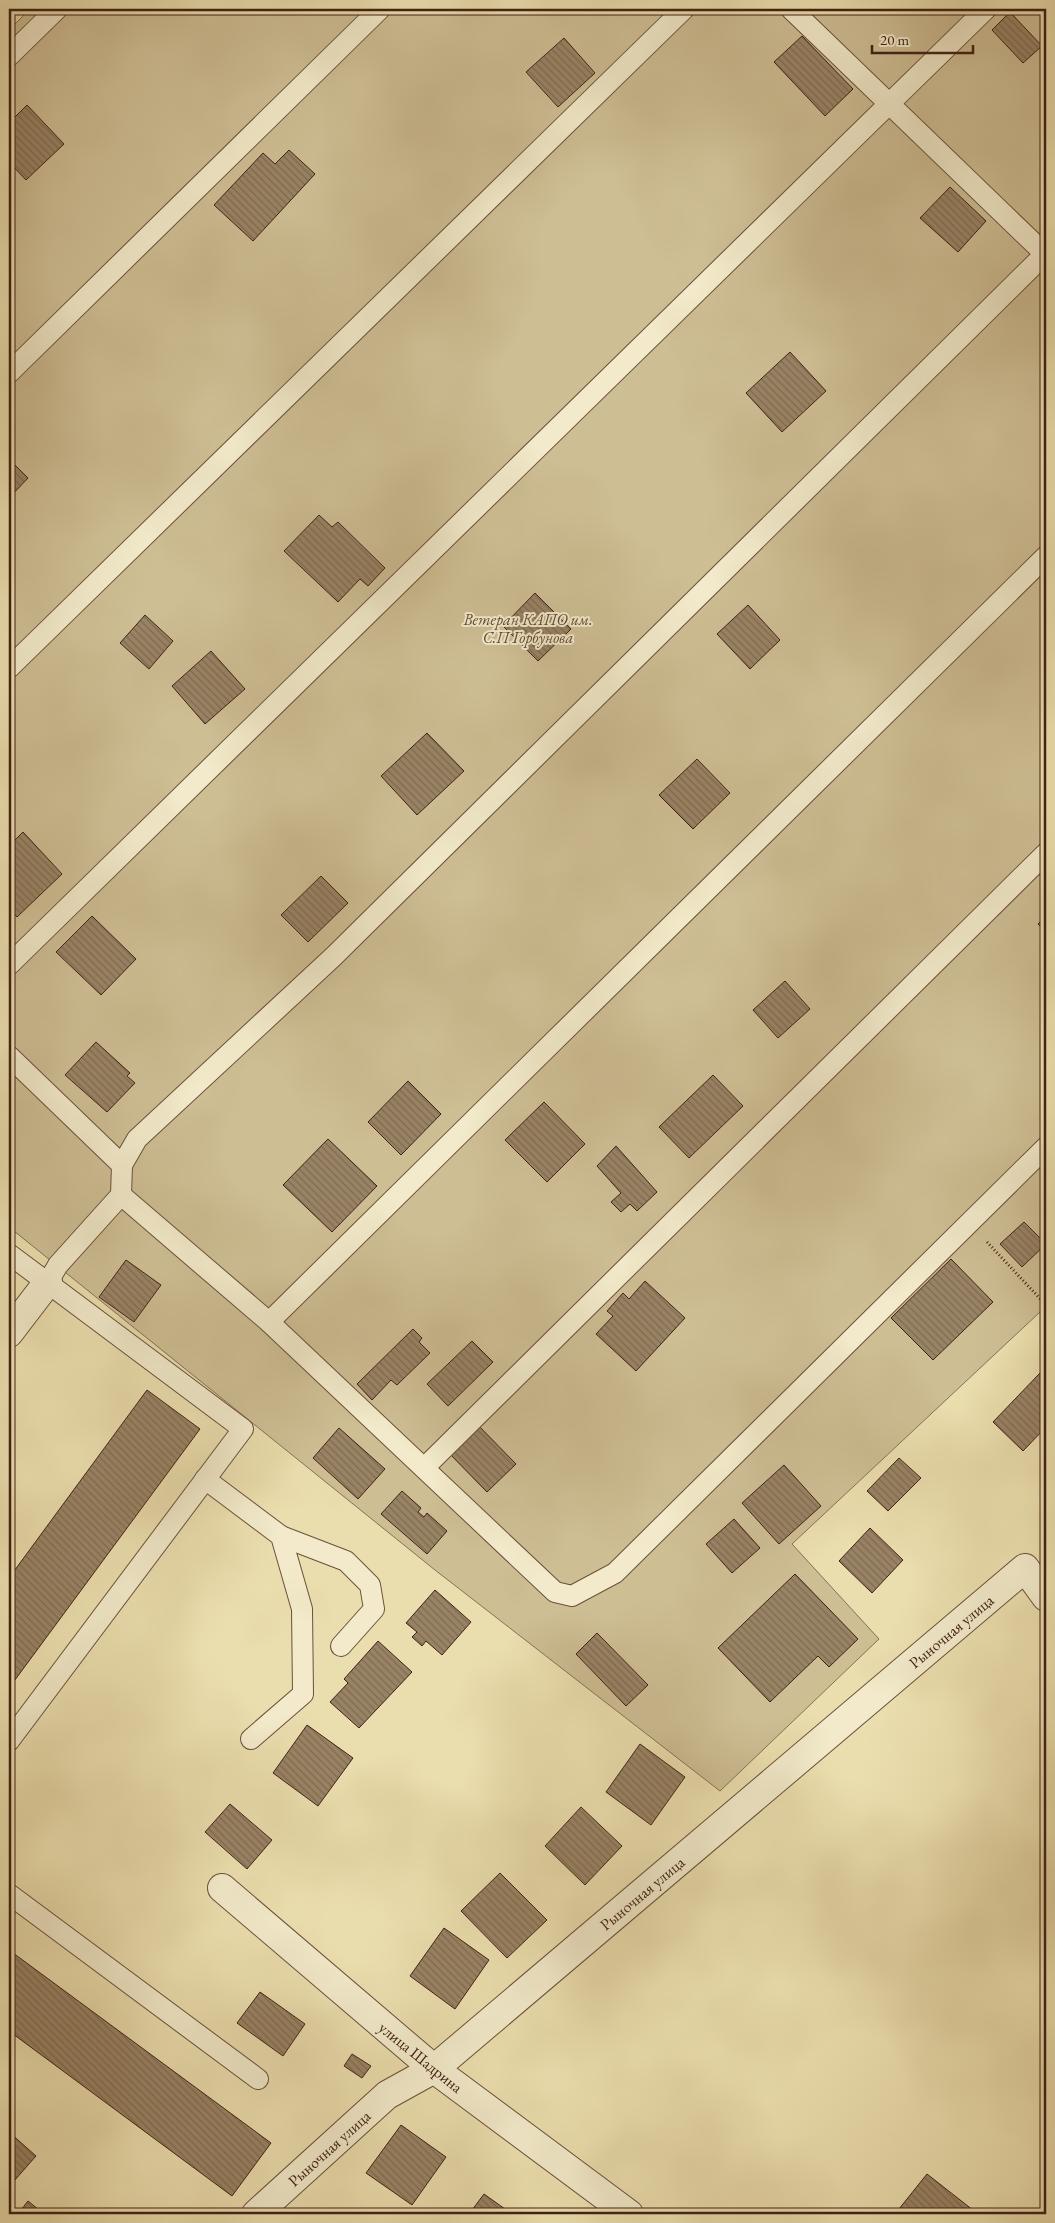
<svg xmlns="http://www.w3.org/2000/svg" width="1055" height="2223" font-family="'EB Garamond',serif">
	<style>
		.garden { fill: #cebe94; stroke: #877054 }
		.building { fill: url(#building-back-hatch); stroke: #402115 }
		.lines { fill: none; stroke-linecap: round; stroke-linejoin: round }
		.service-casing { stroke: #6b503b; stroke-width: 22 }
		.minor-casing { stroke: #6b503b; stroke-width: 30 }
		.path { stroke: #402115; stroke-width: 3; stroke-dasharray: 1 2.5; stroke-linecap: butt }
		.service { stroke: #f2eaca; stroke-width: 20 }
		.minor { stroke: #f2eaca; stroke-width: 28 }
		.labels { text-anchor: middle; stroke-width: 4; stroke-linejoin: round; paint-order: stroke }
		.park-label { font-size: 16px; font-style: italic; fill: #644835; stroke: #f2eaca }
		.street-label { font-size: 16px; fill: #402115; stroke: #f2eaca }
	</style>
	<defs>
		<pattern id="building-back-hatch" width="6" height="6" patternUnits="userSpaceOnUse" patternTransform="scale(1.25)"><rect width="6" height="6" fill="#998365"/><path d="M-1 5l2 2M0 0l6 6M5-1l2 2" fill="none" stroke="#7e6b52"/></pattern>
	</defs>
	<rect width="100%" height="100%" fill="#ebdeae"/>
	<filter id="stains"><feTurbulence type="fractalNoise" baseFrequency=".004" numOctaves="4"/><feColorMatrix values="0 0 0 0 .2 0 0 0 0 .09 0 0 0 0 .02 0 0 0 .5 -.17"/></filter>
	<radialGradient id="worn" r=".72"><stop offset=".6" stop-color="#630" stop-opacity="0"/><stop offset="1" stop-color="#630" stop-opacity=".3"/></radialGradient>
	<polygon class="garden" points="30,9 1046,9 1046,1318 1040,1312 792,1544 879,1639 720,1791 435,1570 9,1227 9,30"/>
	<g class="building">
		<polygon points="1010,12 1042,46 1023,63 992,30"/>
		<polygon points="802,36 853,89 825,116 774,62"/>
		<polygon points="564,38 595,73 558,107 526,72"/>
		<polygon points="27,105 64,144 26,180 9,162 9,123"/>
		<polygon points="289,150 315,174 253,241 214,205 263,153 275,164"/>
		<polygon points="950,187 986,221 958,252 920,218"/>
		<polygon points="790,352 826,391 782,432 746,393"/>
		<polygon points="9,459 28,478 9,498"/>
		<polygon points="319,515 332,527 338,522 385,568 368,586 360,579 338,602 284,551"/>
		<polygon points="535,593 571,629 538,661 503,626"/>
		<polygon points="748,605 780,640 750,669 717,634"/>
		<polygon points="145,615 173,641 149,669 120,643"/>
		<polygon points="211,651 245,689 205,724 172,686"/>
		<polygon points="427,733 464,771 417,815 381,776"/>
		<polygon points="697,759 730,793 693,829 659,795"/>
		<polygon points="23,832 62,874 17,917 9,908 9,846"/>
		<polygon points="321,876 348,903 308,942 281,915"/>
		<polygon points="92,916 136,959 101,995 56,952"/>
		<polygon points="1046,916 1046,932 1038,924"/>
		<polygon points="785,981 810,1009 778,1038 753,1010"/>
		<polygon points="96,1042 130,1073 127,1076 135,1083 107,1112 65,1075"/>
		<polygon points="713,1075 743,1106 689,1158 659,1127"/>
		<polygon points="408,1081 441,1114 401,1155 368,1122"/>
		<polygon points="544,1102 585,1144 547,1182 505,1140"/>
		<polygon points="328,1139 377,1186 332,1232 283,1185"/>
		<polygon points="616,1146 657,1192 637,1211 630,1204 621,1212 611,1202 621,1193 597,1166"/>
		<polygon points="1024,1222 1046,1244 1022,1267 1000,1244"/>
		<polygon points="951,1259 993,1302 933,1360 891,1318"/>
		<polygon points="126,1260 161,1285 134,1322 99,1297"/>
		<polygon points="645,1281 685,1318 636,1371 596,1334 613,1316 607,1311 623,1293 629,1299"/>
		<polygon points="413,1329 422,1338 419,1342 430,1353 397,1385 391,1380 372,1400 357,1384"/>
		<polygon points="472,1341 493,1362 448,1406 427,1384"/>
		<polygon points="1040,1373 1046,1379 1046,1427 1023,1451 993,1422"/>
		<polygon points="147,1390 200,1429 9,1688 9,1578"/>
		<polygon points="473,1420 516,1464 487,1492 445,1449"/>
		<polygon points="339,1428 385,1469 358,1499 313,1458"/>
		<polygon points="899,1458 921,1478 888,1511 867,1491"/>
		<polygon points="784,1465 821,1506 779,1544 742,1503"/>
		<polygon points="402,1491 421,1508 418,1512 424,1517 427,1513 447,1531 427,1554 381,1514"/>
		<polygon points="734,1519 760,1548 732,1573 706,1544"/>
		<polygon points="870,1528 903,1560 872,1593 839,1561"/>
		<polygon points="795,1574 858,1639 829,1667 818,1656 770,1702 718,1648"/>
		<polygon points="435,1590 471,1622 442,1655 426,1641 422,1646 412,1637 417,1632 406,1623"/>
		<polygon points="597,1633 648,1685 626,1706 576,1654"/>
		<polygon points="378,1641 412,1672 359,1728 330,1702 348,1683 344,1679"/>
		<polygon points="307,1725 353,1758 318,1806 273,1773"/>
		<polygon points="640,1744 685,1777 651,1825 606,1792"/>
		<polygon points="230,1804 272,1840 247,1869 205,1832"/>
		<polygon points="581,1807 622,1846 585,1885 545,1846"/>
		<polygon points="500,1873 547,1920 507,1958 461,1911"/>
		<polygon points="444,1928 489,1960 455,2009 410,1976"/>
		<polygon points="9,1950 271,2143 232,2196 9,2031"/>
		<polygon points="260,1992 305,2024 283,2056 237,2023"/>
		<polygon points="352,2054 371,2066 362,2078 344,2066"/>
		<polygon points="401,2125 446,2157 412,2205 366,2173"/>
		<polygon points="9,2132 36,2156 14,2181 9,2176"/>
		<polygon points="927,2174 978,2214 895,2214"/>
		<polygon points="484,2194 512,2214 469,2214"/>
		<polygon points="28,2201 44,2214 18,2214"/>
	</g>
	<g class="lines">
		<g class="service-casing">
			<g id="service">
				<polyline points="791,9 1046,255"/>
				<polyline points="9,56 57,9"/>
				<polyline points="9,373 380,9"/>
				<polyline points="9,668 684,9"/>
				<polyline points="9,965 986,9"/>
				<polyline points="9,1056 122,1165 121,1195 269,1322 555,1592 572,1596 615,1573 1046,1147"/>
				<polyline points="122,1165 137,1139 333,957 1046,253"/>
				<polyline points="9,1254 243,1429 9,1741"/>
				<polyline points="48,1282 58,1265 121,1195"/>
				<polyline points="269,1322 1046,556"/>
				<polyline points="424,1468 1046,853"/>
				<polyline points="205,1479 281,1536 302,1609 303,1694 251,1739"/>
				<polyline points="281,1536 346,1561 370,1585 374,1609 341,1646"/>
				<polyline points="9,1894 258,2079"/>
			</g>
		</g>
		<g class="minor-casing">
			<g id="minor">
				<polyline points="9,1333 48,1282"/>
				<polyline points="222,1888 434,2069 629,2214"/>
				<polyline points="256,2214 387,2095 434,2069 1025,1568 1046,1597"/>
			</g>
		</g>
		<polyline class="path" points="987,1242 1046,1305"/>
		<use href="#service" class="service"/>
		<use href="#minor" class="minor"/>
	</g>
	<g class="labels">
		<g class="park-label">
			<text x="528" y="625">Ветеран КАПО им.<tspan x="528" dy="18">С.П Горбунова</tspan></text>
		</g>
		<g class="street-label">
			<text transform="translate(951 1631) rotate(-40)" y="6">Рыночная улица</text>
			<text transform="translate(642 1893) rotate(-40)" y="6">Рыночная улица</text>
			<text transform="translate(421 2057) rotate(39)" y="6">улица Шадрина</text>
			<text transform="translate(329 2148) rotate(-42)" y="6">Рыночная улица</text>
		</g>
	</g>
	<rect width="1055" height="2223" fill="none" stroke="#ebdeae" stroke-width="30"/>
	<rect x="10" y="10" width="1035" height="2203" fill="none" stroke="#402115" stroke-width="2.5"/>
	<rect x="15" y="15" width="1025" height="2193" fill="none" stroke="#402115"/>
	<path d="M872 45v8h101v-8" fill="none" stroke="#402115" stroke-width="2.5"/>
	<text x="880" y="45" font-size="15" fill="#402115" stroke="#f2eaca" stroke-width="4" paint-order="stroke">20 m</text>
	<rect width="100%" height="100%" filter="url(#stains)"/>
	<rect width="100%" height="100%" fill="url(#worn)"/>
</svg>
